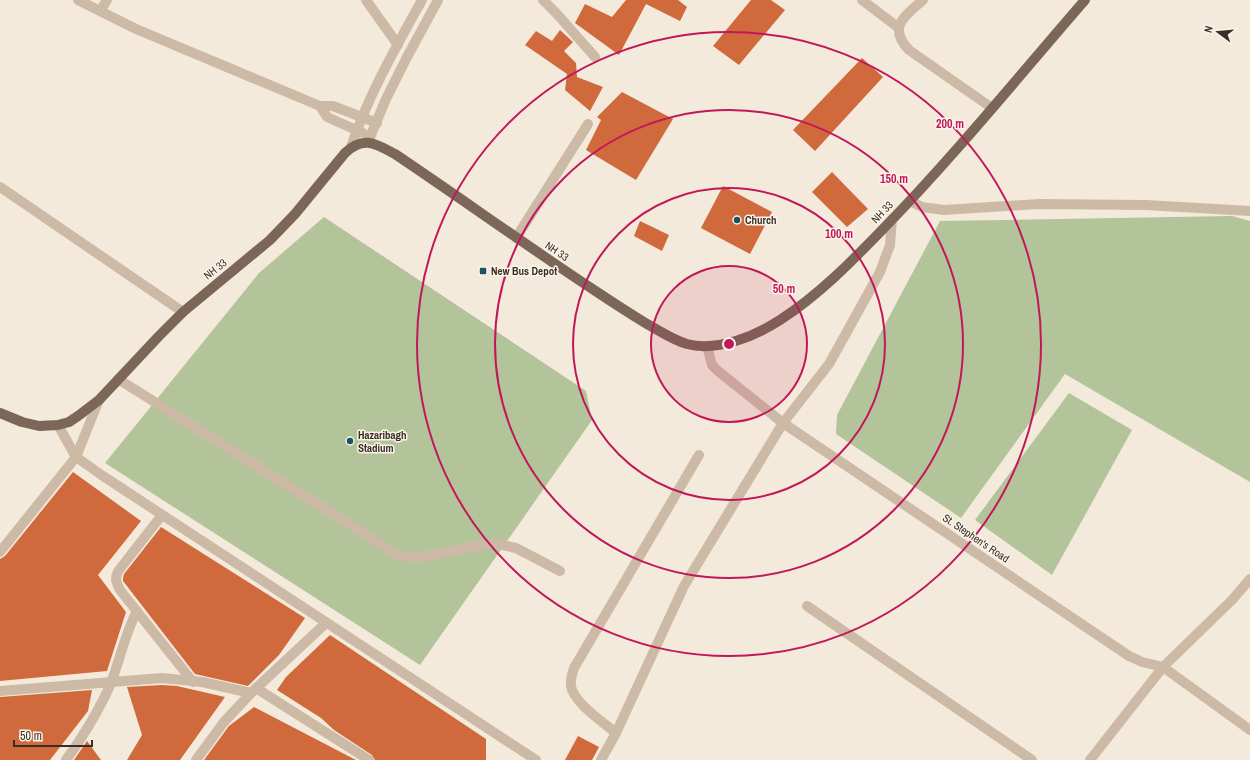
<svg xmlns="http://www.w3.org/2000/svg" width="1250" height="760" font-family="'Archivo Narrow',sans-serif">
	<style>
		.green { fill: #b4c49a }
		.building { fill: #d06a3d }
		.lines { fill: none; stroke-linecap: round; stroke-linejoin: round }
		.minor { stroke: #cdbaa6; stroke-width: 10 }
		.major { stroke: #7c6657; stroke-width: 10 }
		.ring { fill: none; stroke: #c2185b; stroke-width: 2 }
		.poi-dot { fill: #19555e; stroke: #fbf4e8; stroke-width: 1.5 }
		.labels { text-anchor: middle; stroke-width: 3; stroke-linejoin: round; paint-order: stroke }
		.street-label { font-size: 11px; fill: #392e27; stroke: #fbf4e8 }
		.poi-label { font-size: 11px; font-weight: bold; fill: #392e27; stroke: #fbf4e8; text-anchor: start }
		.centre { fill: #c2185b; stroke: #fbf4e8; stroke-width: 2 }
		.ring-label { font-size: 12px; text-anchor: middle; font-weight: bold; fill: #c2185b; stroke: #fbf4e8; stroke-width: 3; stroke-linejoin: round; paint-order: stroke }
	</style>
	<rect width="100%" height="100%" fill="#f4eadb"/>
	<g class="green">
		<polygon points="1232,216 1250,221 1250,482 1065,374 961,518 836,434 837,415 940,221"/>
		<polygon points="324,217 586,391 592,420 420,665 105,463 259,273"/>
		<polygon points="1069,393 1132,430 1052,575 975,520"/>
	</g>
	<g class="building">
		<polygon points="626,0 678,0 687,7 680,21 646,4 619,55 575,23 585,4 612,17"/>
		<polygon points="751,0 771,0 785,10 739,65 713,46"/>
		<polygon points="560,30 573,42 564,51 576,63 577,77 603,87 590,111 565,90 567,74 525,45 536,31 552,41"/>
		<polygon points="862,58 883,77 815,151 793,130"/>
		<polygon points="622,92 673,119 636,180 586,150 601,120 597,117"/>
		<polygon points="832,172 868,209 847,227 812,192"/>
		<polygon points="723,186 772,212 750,254 701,228"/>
		<polygon points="640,221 669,235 662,251 634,236"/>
		<polygon points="73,472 141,521 98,575 126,612 107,671 0,681 0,559 5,556"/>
		<polygon points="161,527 305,618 279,655 248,686 195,674 123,581 123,578 124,574"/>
		<polygon points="330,635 486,739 486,760 375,760 372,755 334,730 321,718 277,690 286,677"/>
		<polygon points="162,685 177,686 225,697 180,760 127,760 142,735 127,687"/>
		<polygon points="92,690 88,711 50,760 0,760 0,697"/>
		<polygon points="254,707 356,760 204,760 229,726"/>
		<polygon points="578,736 599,747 592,760 565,760"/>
		<polygon points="87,741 101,760 74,760"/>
	</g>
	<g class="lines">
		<g class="minor">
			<polyline points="78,0 136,29 320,106 333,106 377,123"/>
			<polyline points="366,0 398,45"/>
			<polyline points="543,0 557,14 595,57"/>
			<polyline points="862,0 899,28"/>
			<path d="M923,0C905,16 887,27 909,50L992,108"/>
			<polyline points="100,11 107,0"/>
			<polyline points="320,106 327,117 363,133"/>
			<polyline points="368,142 386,99 407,57 438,0"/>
			<path d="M351,147C368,96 396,47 422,0"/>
			<polyline points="0,187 183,312"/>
			<polyline points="910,201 922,207 944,210 1039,204 1146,205 1250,211"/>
			<polyline points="516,238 588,124"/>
			<polyline points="707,346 712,365 718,371 783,423 1129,656 1142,662 1163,667 1250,730"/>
			<polyline points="118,379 354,527 397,555 410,557 422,557 486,544 498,544 516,548 560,571"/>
			<polyline points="58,425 76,457 103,476 536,760"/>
			<path d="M162,515L119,570C114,578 116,582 120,590L193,682"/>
			<polyline points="0,552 76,457 99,400"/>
			<polyline points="807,606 1032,760"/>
			<polyline points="256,688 369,760"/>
			<polyline points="0,691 162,678 202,682 251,693"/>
			<path d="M616,733C603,722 573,702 571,686C570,680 572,674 574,668L699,455"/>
			<path d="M66,760C84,735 99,711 111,683C120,659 125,634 137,611"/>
			<polyline points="196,760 224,722 251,693 326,623"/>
			<polyline points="601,760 616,733 684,586 783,423 829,364 880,272 890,245 892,219"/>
			<polyline points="1090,760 1163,667 1232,600 1250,579"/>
		</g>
		<path class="major" d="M0,413L22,422L39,426L58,425L69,422L78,416L99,400L159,336L183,312L270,240L295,214L345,153C364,135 376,144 395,154C462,199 527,246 594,290C612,302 629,313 647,324C660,331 673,340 687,344C718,352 755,336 780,320C819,295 852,261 884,228C955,155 1019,76 1085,0"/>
	</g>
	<circle cx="729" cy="344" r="78" fill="#c2185b" fill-opacity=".12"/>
	<g class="ring">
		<circle cx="729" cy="344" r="78"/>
		<circle cx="729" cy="344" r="156"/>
		<circle cx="729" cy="344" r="234"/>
		<circle cx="729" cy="344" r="312"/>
	</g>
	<g class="poi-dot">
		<circle cx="737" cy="220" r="4"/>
		<rect x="479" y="267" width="8" height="8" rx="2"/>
		<circle cx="350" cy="441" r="4"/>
	</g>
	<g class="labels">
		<g class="street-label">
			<text transform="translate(882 212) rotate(-46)" y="4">NH 33</text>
			<text transform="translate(557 251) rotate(34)" y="4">NH 33</text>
			<text transform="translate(215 269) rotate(-38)" y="4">NH 33</text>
			<text transform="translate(976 538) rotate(34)" y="4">St. Stephen's Road</text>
		</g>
		<g class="poi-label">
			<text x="745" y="224">Church</text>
			<text x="491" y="275">New Bus Depot</text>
			<text x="358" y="439">Hazaribagh<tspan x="358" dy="13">Stadium</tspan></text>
		</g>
	</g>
	<circle cx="729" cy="344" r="6" class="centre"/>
	<g class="ring-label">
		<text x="950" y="128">200 m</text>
		<text x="894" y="183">150 m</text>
		<text x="839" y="238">100 m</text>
		<text x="784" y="293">50 m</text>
	</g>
	<g transform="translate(1218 32) rotate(286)" stroke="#fbf4e8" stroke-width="3" paint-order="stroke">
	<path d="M0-3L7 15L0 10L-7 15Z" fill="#392e27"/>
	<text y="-6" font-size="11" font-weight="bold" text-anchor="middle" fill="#392e27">N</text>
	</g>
	<path d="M14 740v6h78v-6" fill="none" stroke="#392e27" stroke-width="2"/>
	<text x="20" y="740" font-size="12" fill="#392e27" stroke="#fbf4e8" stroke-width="3" paint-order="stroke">50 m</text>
</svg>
